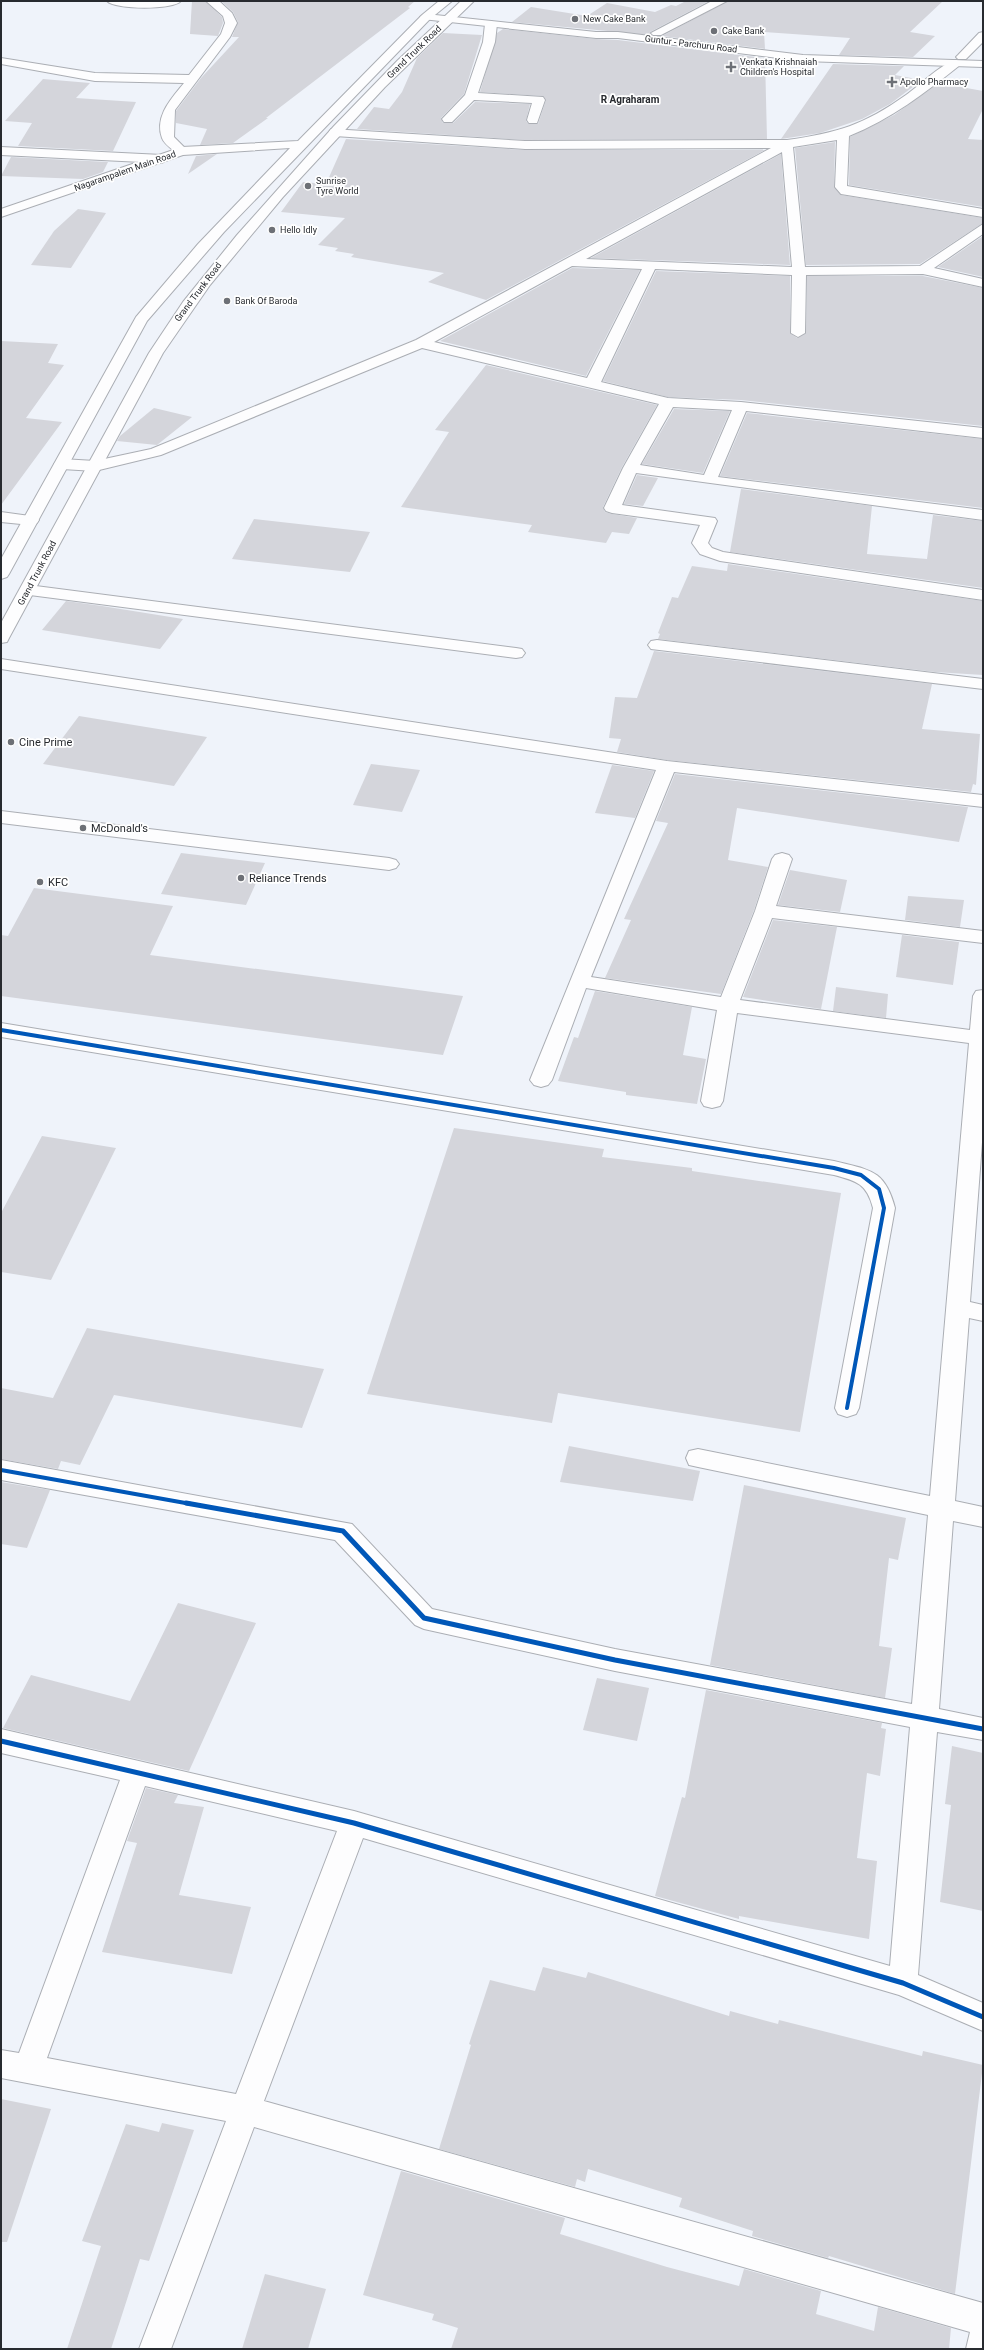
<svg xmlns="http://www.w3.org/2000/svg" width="984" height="2350" font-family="Roboto,sans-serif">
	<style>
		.building { fill: #d4d5db }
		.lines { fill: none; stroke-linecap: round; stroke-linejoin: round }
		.street-casing { stroke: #abaeb4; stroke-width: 2 }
		.secondary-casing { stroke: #abaeb4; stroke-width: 2 }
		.primary-casing { stroke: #abaeb4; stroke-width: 2 }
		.street { fill: #fdfdfe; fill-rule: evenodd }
		.secondary { fill: #fdfdfe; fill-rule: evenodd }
		.primary { fill: #fdfdfe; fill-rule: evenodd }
		.cycleway-far1-casing { stroke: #fff; stroke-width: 6 }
		.cycleway-casing { stroke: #fff; stroke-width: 8 }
		.cycleway-far1 { stroke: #0057b8; stroke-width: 4 }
		.cycleway { stroke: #0057b8; stroke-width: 5 }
		.poi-dot { fill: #6d7076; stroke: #fff; stroke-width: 1.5 }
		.labels { text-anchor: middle; stroke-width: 3.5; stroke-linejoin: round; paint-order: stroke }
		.far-poi-label { font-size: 9px; fill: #272a2f; stroke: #fff; text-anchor: start }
		.far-street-label { font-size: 9px; fill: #272a2f; stroke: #fff }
		.far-neighbourhood-label { font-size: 10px; font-weight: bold; fill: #272a2f; stroke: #fff }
		.poi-label { font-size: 11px; fill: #272a2f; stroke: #fff; text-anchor: start }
	</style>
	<rect width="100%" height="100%" fill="#eff3fa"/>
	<g class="building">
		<polygon points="192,1 205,1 222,17 223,23 218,36 190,34"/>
		<polygon points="221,1 415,1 408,7 410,8 266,118 268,118 233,143 200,145 207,129 176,123 176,111 201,78 239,37 232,37 238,22 233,12"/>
		<polygon points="686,1 709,1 650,32 650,35 512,22 531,7 587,16 607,3 655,12 671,5 676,6"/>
		<polygon points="728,1 943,1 910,32 935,36 913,57 839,55 850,38 764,32 765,49 662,36"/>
		<polygon points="503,29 596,39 618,40 765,58 767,139 525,140 357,129 374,107 389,109 402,92 417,58 443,33 482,35 464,94 441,118 443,123 453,123 475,102 530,104 526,121 529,124 538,124 546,100 543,96 480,92 497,33"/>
		<polygon points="833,64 904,66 895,75 922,80 890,104 862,119 820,133 781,139"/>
		<polygon points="43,79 90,83 76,98 136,102 113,151 18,146 32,123 5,121"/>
		<polygon points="939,83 983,91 983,109 968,139 983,140 983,207 849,185 850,137 894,115"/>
		<polygon points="346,139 525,150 765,150 486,300 428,282 444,273 351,257 354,254 335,251 338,248 318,245 345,218 281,212 303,182 326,184"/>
		<polygon points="835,142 834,187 841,195 983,218 983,223 920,264 806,265 795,148"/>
		<polygon points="217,154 188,174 196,156"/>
		<polygon points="781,154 790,265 591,258"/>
		<polygon points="11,157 108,162 103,172 83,179 1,176"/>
		<polygon points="78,209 106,213 71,268 31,265 54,231"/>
		<polygon points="983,236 983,277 938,267"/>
		<polygon points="572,268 640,270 586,376 440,341"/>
		<polygon points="656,271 790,276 790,333 797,338 806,333 807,276 923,276 983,288 983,426 741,400 668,397 603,381"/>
		<polygon points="1,341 58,344 48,363 64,365 26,418 62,422 1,505"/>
		<polygon points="486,365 657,405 622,467 603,507 605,512 612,514 637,518 629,534 612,532 606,543 528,532 532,525 401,507 449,432 435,430"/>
		<polygon points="154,408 192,417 157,445 117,441 120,436"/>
		<polygon points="674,409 730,411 703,473 642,464"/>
		<polygon points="747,413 983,439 983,508 720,476"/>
		<polygon points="637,475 658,478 643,506 624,504"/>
		<polygon points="741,489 872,506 867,554 927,559 933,515 983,521 983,588 730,552"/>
		<polygon points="254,519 370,532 350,572 232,559"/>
		<polygon points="728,564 983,601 983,675 935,672 658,639 660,634 658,633 672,597 678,598 692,566 727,571"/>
		<polygon points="66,601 102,606 183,619 160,649 42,630"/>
		<polygon points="654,651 932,684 922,729 980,734 976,785 973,784 971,792 667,760 617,752 621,739 609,738 615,697 637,698"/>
		<polygon points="79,716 207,737 174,786 43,764"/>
		<polygon points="371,764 420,770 402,812 353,805"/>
		<polygon points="612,765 654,771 635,818 595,813"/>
		<polygon points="675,774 968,807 959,842 737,808 728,860 768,867 754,910 721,994 605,978 631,920 624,919 668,823 656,821"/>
		<polygon points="181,853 265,863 246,905 161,894"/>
		<polygon points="790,870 847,880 840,912 778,905"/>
		<polygon points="34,888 173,906 150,955 463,996 443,1055 1,996 1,935 8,936"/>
		<polygon points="908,896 964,900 960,927 905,920"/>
		<polygon points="773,920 837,927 821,1009 743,997"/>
		<polygon points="902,935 959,942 953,985 896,977"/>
		<polygon points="836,987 888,994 886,1018 833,1011"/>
		<polygon points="595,991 692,1007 683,1055 706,1059 697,1104 626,1095 626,1092 558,1081 574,1037 578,1038"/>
		<polygon points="454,1128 604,1149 602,1157 692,1168 692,1171 841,1193 800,1432 558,1393 552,1423 367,1394"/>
		<polygon points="42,1136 116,1148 51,1280 1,1272 1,1213"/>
		<polygon points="87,1328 324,1369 302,1428 114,1395 80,1465 61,1461 58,1469 1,1459 1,1388 53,1398"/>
		<polygon points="569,1446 700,1471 693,1501 560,1482"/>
		<polygon points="1,1482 50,1490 27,1548 1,1544"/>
		<polygon points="744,1485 906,1518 898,1560 889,1558 879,1646 892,1648 885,1698 710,1665"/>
		<polygon points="178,1603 256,1623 189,1771 3,1728 31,1675 130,1701"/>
		<polygon points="597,1678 649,1688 637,1741 583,1730"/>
		<polygon points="706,1690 882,1723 881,1728 886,1729 880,1776 867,1773 857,1858 877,1861 869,1939 739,1916 739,1919 655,1896 682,1797 685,1798"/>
		<polygon points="952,1746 983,1753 983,1911 940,1902 951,1805 945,1804"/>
		<polygon points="146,1788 178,1795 174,1803 204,1807 179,1895 251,1907 232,1974 102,1952 137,1843 127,1841"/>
		<polygon points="543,1967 586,1978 588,1972 729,2016 730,2011 778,2024 779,2020 922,2056 923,2051 983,2065 955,2294 829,2256 828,2258 752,2236 753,2231 679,2207 682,2198 588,2169 585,2182 577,2179 575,2187 439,2149 471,2045 469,2044 490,1980 535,1991"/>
		<polygon points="1,2099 51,2109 7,2242 1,2242"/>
		<polygon points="162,2123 194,2130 149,2261 140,2259 111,2349 67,2349 101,2246 82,2241 126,2124 159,2132"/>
		<polygon points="401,2171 565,2218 560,2234 667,2267 739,2286 744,2269 821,2291 816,2314 874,2331 878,2307 951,2328 949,2349 451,2349 458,2328 432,2320 434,2314 363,2295"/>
		<polygon points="265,2274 326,2289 308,2349 242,2349"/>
	</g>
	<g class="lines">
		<g class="street-casing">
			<g id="street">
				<path d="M107,1H181C174,10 115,10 107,1Z"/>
				<path d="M206,1H219L232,13L237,23L230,37L175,110L174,137L188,151L186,154H178C173,150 164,144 162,138C154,116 172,98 184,83L95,81L1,64V58L95,73L189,75L221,34L225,23L223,16Z"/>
				<polygon points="712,1 727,1 661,35 653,35 651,33"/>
				<polygon points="491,21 497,24 495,42 478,93 543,97 545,100 537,123 529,123 527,120 532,103 474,100 452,122 444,122 442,119 465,95 483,42 485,24"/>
				<polygon points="983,32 983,42 966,59 958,59 956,57 958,55 979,33"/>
				<path d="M956,60L962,63L960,65C925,93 891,119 849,136L847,186L983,209V217L841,194L835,187L837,140L793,147L805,267L920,266L983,224V234L934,268L983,279V287L923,274L806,275L805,333L798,337L791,333L792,275L655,269L601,382L668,398L741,402L983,428V438L746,411L718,477L983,510V520L636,473L622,505L715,518L717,521L708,543L712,548L723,552L983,590V600L720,561L700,554L692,543L700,525L612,513L606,511L604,508L623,468L659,404L422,348L161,455L95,471L62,469L54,464L62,459L95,461L151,449L416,340L771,148L525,149L335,136L331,135L329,132L331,129L525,141L787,140C837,133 864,125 906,95C919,86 942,63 956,60ZM782,152L792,267L586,259ZM572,266L642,269L587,378L434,342ZM673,407L732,410L704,475L640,465Z"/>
				<polygon points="1,147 162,155 168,159 162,163 1,155"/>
				<polygon points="1,512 37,517 39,520 37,523 31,525 1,522"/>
				<polygon points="28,585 516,648 522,649 525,653 522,657 516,658 22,594 20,590 22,586"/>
				<polygon points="657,640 983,679 983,689 651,649 648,645 651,641"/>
				<path d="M1,659L667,761L983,795V807L674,772L591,977L721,997L755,911L772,859L775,855L782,853L789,855L792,859L776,906L983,931V943L772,918L740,1000L970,1030L973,996L976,991L983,990V1129L970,1302L983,1305V1321L969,1318L955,1501L983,1507V1527L953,1521L939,1709L983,1718V1740L937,1732L918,1975L983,2003V2031L899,1995L363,1838L264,2101L983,2303V2349H966L970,2332L254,2127L171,2349H139L226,2121L1,2078V2050L19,2053L120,1780L1,1753V1729L354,1811L890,1966L910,1727L615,1671L424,1629L415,1625L335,1540L1,1480V1460L352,1524L432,1609L615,1649L912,1704L928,1515L698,1467L689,1465L686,1458L689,1451L698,1449L930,1496L969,1043L737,1013L723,1101L720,1106L712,1108L704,1106L701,1101L717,1010L586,988L552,1080L548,1085L541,1087L534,1085L530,1080L656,770L1,669ZM145,1786L337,1831L236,2094L47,2058Z"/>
				<polygon points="1,811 389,858 396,860 399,864 396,868 389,870 1,823"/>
				<path d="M1,1023L834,1161C869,1170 885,1169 895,1208L859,1408L856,1414L847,1417L838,1414L835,1408L873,1208C867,1184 857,1181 834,1175L1,1037Z"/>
			</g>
		</g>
		<g class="secondary-casing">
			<g id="secondary">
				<polygon points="439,1 452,1 430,19 224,232 147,321 9,574 7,577 1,579 1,559 136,317 198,244 290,148 183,155 1,217 1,209 182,147 298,141 422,15"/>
				<polygon points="461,1 474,1 385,87 283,197 210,285 163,353 9,638 7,642 1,643 1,623 149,353 183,302 237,235 334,126 398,60"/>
			</g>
		</g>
		<g class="primary-casing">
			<polygon id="primary" points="426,14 596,32 618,32 803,55 983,61 983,67 803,61 618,38 596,38 422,19 420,17"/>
		</g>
		<use href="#street" class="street"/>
		<use href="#secondary" class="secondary"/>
		<use href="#primary" class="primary"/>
		<g class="cycleway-far1-casing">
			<g id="cycleway-far1">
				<polyline points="1,1030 834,1168 861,1175 879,1189 884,1208 847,1408"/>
				<polyline points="1,1470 191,1504"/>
			</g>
		</g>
		<g class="cycleway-casing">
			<g id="cycleway">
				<polyline points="186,1503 343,1531 424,1618 615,1660 983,1729"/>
				<polyline points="1,1741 354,1823 903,1983 983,2017"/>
			</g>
		</g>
		<use href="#cycleway-far1" class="cycleway-far1"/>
		<use href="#cycleway" class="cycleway"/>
	</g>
	<g class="poi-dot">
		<circle cx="575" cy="19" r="4"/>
		<circle cx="714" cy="31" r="4"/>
		<path d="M729 61h4v4h4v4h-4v4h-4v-4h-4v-4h4z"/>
		<path d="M890 76h4v4h4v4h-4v4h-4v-4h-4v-4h4z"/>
		<circle cx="308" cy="186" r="4"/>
		<circle cx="272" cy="230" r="4"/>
		<circle cx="227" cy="301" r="4"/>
		<circle cx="11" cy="742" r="4"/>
		<circle cx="83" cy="828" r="4"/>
		<circle cx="241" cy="878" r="4"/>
		<circle cx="40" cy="882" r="4"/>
	</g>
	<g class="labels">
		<g class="far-poi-label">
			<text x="583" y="22">New Cake Bank</text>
			<text x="722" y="34">Cake Bank</text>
			<text x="740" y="65">Venkata Krishnaiah<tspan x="740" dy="10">Children's Hospital</tspan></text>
			<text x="900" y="85">Apollo Pharmacy</text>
			<text x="316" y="184">Sunrise<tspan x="316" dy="10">Tyre World</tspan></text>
			<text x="280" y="233">Hello Idly</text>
			<text x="235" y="304">Bank Of Baroda</text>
		</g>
		<g class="far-street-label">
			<text transform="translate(691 44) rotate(7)" y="3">Guntur - Parchuru Road</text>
			<text transform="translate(414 52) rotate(-44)" y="3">Grand Trunk Road</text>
			<text transform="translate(125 171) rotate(-19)" y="3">Nagarampalem Main Road</text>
			<text transform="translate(198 292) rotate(-53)" y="3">Grand Trunk Road</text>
			<text transform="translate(37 573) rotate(-62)" y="3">Grand Trunk Road</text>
		</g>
		<g class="far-neighbourhood-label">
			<text x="630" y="103">R Agraharam</text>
		</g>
		<g class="poi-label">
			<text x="19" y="746">Cine Prime</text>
			<text x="91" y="832">McDonald's</text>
			<text x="249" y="882">Reliance Trends</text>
			<text x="48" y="886">KFC</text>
		</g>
	</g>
	<rect width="984" height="2350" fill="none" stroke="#272a2f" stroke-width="4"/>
</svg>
